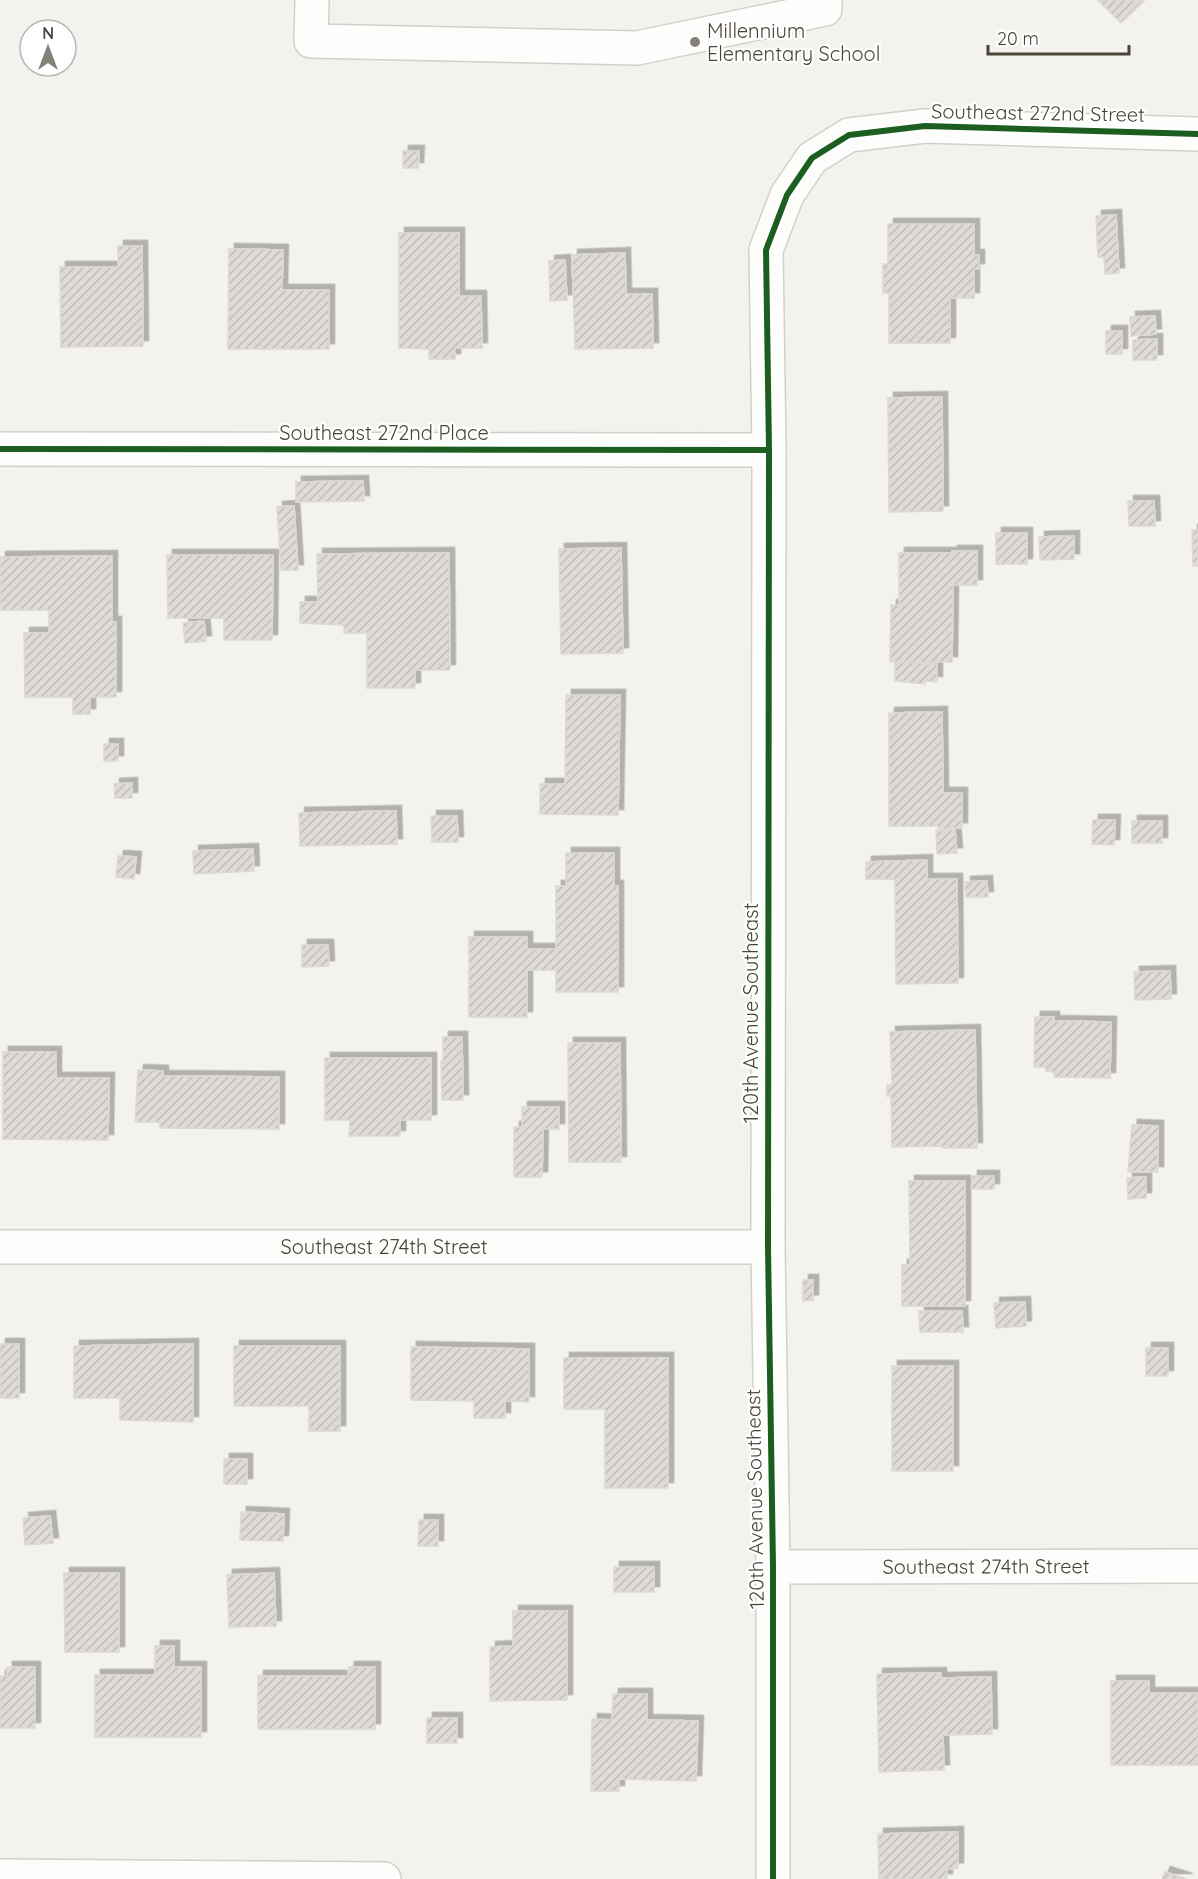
<svg xmlns="http://www.w3.org/2000/svg" width="1198" height="1879" font-family="Quicksand,sans-serif">
	<style>
		.building { fill: url(#building-hatch); stroke: #dcd9d4; stroke-width: 1.5; filter: url(#shadow) }
		.lines { fill: none; stroke-linecap: round; stroke-linejoin: round }
		.minor-casing { stroke: #d2d0cb; stroke-width: 36 }
		.minor { stroke: #fdfdfc; stroke-width: 33 }
		.cycleway-casing { stroke: #fff; stroke-width: 10 }
		.cycleway { stroke: #1b5e20; stroke-width: 6 }
		.poi-dot { fill: #868178; stroke: #fff; stroke-width: 2 }
		.labels { text-anchor: middle; stroke-width: 4.5; stroke-linejoin: round; paint-order: stroke }
		.poi-label { font-size: 20px; fill: #4b4439; stroke: #fff; text-anchor: start }
		.street-label { font-size: 20px; fill: #4b4439; stroke: #fff }
	</style>
	<defs>
		<pattern id="building-hatch" width="6" height="6" patternUnits="userSpaceOnUse" patternTransform="scale(1.5)"><rect width="6" height="6" fill="#dedbd6"/><path d="M-1 1l2-2M0 6l6-6M5 7l2-2" fill="none" stroke="#c0bdb8"/></pattern>
		<filter id="shadow"><feDropShadow dx="5.5" dy="-5.5" stdDeviation="0" flood-color="#0004"/></filter>
	</defs>
	<rect width="100%" height="100%" fill="#f4f2ee"/>
	<g class="building">
		<polygon points="1098,0 1144,0 1121,23"/>
		<polygon points="403,151 419,151 418,168 403,168"/>
		<polygon points="1116,215 1119,273 1105,274 1104,257 1098,257 1096,216"/>
		<polygon points="888,224 974,224 974,255 979,255 979,269 974,269 974,298 950,298 950,343 889,343 889,293 883,293 883,264 888,264"/>
		<polygon points="399,233 459,233 459,296 481,296 482,348 455,348 455,359 429,359 429,349 399,348"/>
		<polygon points="118,246 142,246 143,346 61,347 60,267 118,267"/>
		<polygon points="229,249 283,250 282,290 329,290 329,349 228,349"/>
		<polygon points="625,253 626,294 652,294 653,348 575,349 572,255"/>
		<polygon points="565,260 567,300 550,301 549,261"/>
		<polygon points="1155,316 1156,334 1131,336 1130,317"/>
		<rect x="1106" y="331" width="16" height="23"/>
		<polygon points="1157,339 1157,360 1133,360 1133,340"/>
		<polygon points="942,397 943,511 889,512 888,398"/>
		<polygon points="363,481 364,501 296,502 296,482"/>
		<polygon points="1128,501 1154,501 1155,526 1129,526"/>
		<polygon points="294,506 298,570 281,570 277,507"/>
		<polygon points="1192,530 1198,530 1198,566 1193,566"/>
		<rect x="996" y="533" width="31" height="31"/>
		<polygon points="1074,536 1074,559 1040,560 1039,537"/>
		<polygon points="621,548 623,653 561,654 559,549"/>
		<polygon points="952,551 977,551 977,585 953,585 952,662 890,662 891,605 899,605 899,553 952,553"/>
		<polygon points="449,553 450,670 415,670 415,688 367,688 367,633 344,633 344,625 300,623 300,602 318,602 317,554"/>
		<polygon points="167,555 273,555 272,640 224,640 224,618 168,618"/>
		<polygon points="112,556 112,622 116,622 116,697 90,697 90,714 73,714 73,697 25,697 24,633 49,633 49,610 0,610 0,557"/>
		<polygon points="204,621 206,641 185,643 183,623"/>
		<polygon points="895,662 937,664 937,682 925,681 925,684 895,681"/>
		<polygon points="566,695 620,695 618,815 540,814 540,784 565,784"/>
		<polygon points="942,712 943,793 962,793 962,828 938,829 938,826 889,826 889,713"/>
		<rect x="104" y="744" width="14" height="17"/>
		<polygon points="132,783 132,798 115,798 114,784"/>
		<polygon points="396,811 397,844 300,846 299,813"/>
		<polygon points="431,816 457,816 458,842 432,842"/>
		<polygon points="1093,820 1115,820 1114,845 1092,844"/>
		<rect x="1132" y="821" width="30" height="22"/>
		<polygon points="955,830 957,853 937,854 936,831"/>
		<polygon points="253,849 254,871 194,874 193,851"/>
		<polygon points="566,853 614,853 614,886 618,886 618,992 556,992 556,970 527,970 527,1017 469,1017 469,937 527,937 527,949 556,949 556,886 566,886"/>
		<polygon points="118,856 136,857 134,879 116,877"/>
		<polygon points="927,860 927,879 957,879 958,983 896,984 895,879 866,879 866,862"/>
		<polygon points="987,881 988,897 966,897 965,882"/>
		<polygon points="302,945 328,945 329,966 302,967"/>
		<polygon points="1170,971 1171,999 1135,1000 1134,972"/>
		<polygon points="1035,1017 1054,1017 1054,1021 1111,1022 1110,1078 1054,1077 1054,1072 1046,1071 1046,1067 1034,1067"/>
		<polygon points="975,1030 977,1148 943,1148 943,1146 892,1147 891,1096 887,1096 887,1085 892,1085 890,1032"/>
		<polygon points="443,1037 462,1037 463,1100 442,1100 441,1061 443,1061"/>
		<polygon points="568,1043 620,1043 621,1162 569,1162"/>
		<polygon points="3,1052 56,1052 56,1078 109,1078 108,1140 3,1139"/>
		<polygon points="325,1058 431,1058 431,1120 400,1120 400,1136 349,1136 350,1120 325,1120"/>
		<polygon points="138,1070 163,1071 163,1076 279,1077 279,1129 160,1128 160,1122 135,1122"/>
		<polygon points="522,1107 559,1107 559,1129 543,1129 542,1177 514,1177 514,1127 522,1127"/>
		<polygon points="1132,1125 1158,1126 1158,1172 1128,1172"/>
		<rect x="972" y="1176" width="22" height="13"/>
		<polygon points="1146,1177 1146,1198 1128,1199 1127,1178"/>
		<polygon points="909,1181 965,1181 965,1306 902,1306 902,1265 910,1265"/>
		<polygon points="803,1280 813,1280 813,1300 803,1301"/>
		<polygon points="1025,1302 1026,1326 996,1328 994,1303"/>
		<polygon points="919,1311 962,1311 963,1332 920,1332"/>
		<rect x="0" y="1344" width="19" height="54"/>
		<polygon points="193,1344 193,1422 120,1420 120,1398 74,1398 74,1346"/>
		<polygon points="234,1346 340,1346 340,1431 309,1431 309,1406 234,1406"/>
		<polygon points="411,1347 529,1349 529,1402 505,1401 505,1418 474,1418 474,1401 411,1400"/>
		<rect x="1146" y="1348" width="22" height="28"/>
		<polygon points="564,1358 668,1358 668,1488 605,1488 605,1409 564,1409"/>
		<rect x="892" y="1366" width="61" height="105"/>
		<rect x="224" y="1459" width="23" height="25"/>
		<polygon points="241,1512 284,1514 283,1541 240,1540"/>
		<polygon points="50,1516 53,1543 25,1545 23,1518"/>
		<polygon points="419,1520 438,1520 438,1546 418,1546"/>
		<rect x="614" y="1567" width="40" height="25"/>
		<polygon points="64,1573 119,1573 119,1652 65,1652"/>
		<polygon points="274,1573 276,1626 229,1627 227,1575"/>
		<polygon points="513,1611 567,1611 567,1700 490,1701 490,1647 513,1646"/>
		<polygon points="155,1646 174,1646 174,1667 201,1667 201,1737 95,1737 95,1675 155,1675"/>
		<polygon points="7,1667 35,1667 35,1728 0,1728 0,1676 7,1676"/>
		<polygon points="349,1667 375,1667 375,1729 258,1729 258,1676 348,1676"/>
		<polygon points="941,1673 941,1678 991,1677 992,1734 943,1735 944,1770 879,1772 877,1674"/>
		<polygon points="1111,1681 1149,1681 1149,1693 1198,1693 1198,1765 1111,1765"/>
		<polygon points="613,1694 647,1694 647,1720 698,1721 696,1781 619,1779 619,1791 591,1791 592,1719 612,1720"/>
		<rect x="427" y="1718" width="30" height="25"/>
		<polygon points="958,1832 958,1868 947,1869 947,1879 879,1879 878,1834"/>
		<polygon points="1165,1872 1187,1879 1162,1879"/>
	</g>
	<g class="lines">
		<g class="minor-casing">
			<g id="minor">
				<polyline points="312,0 311,41 637,48 825,9 825,0"/>
				<polyline points="0,449 769,450"/>
				<path id="s1" d="M0,1247H768"/>
				<path id="s2" d="M773,1567L1198,1566"/>
				<polyline points="0,1876 384,1879"/>
				<polyline points="773,1879 773,1567 768,1247 769,450 766,250 787,195 812,158 849,135 925,126 1198,134"/>
			</g>
		</g>
		<use href="#minor" class="minor"/>
		<g class="cycleway-casing">
			<g id="cycleway">
				<polyline points="0,449 769,450"/>
				<polyline points="773,1879 773,1567 768,1247 769,450 766,250 787,195 812,158 849,135 925,126 1198,134"/>
			</g>
		</g>
		<use href="#cycleway" class="cycleway"/>
	</g>
	<circle class="poi-dot" cx="695" cy="42" r="6"/>
	<g class="labels">
		<g class="poi-label">
			<text x="707" y="38">Millennium<tspan x="707" dy="23">Elementary School</tspan></text>
		</g>
		<g class="street-label">
			<text transform="translate(1038 113) rotate(1)" y="7">Southeast 272nd Street</text>
			<text x="384" y="440">Southeast 272nd Place</text>
			<text transform="translate(751 1013) rotate(-90)" y="7">120th Avenue Southeast</text>
			<text dy="7" stroke="none"><textPath href="#s1" startOffset="384">Southeast 274th Street</textPath></text>
			<text transform="translate(755 1499) rotate(-91)" y="7">120th Avenue Southeast</text>
			<text dy="7" stroke="none"><textPath href="#s2" startOffset="213">Southeast 274th Street</textPath></text>
		</g>
	</g>
	<g transform="translate(48 48)"><circle r="28" fill="#ffffff" stroke="#b7b4b0" stroke-width="1.5"/>
	<path d="M0-4.5L10 22L0 15L-10 22Z" fill="#868178"/>
	<text y="-9" font-size="16" font-weight="bold" text-anchor="middle" fill="#4b4439">N</text>
	</g>
	<path d="M988 45v9h141v-9" fill="none" stroke="#4b4439" stroke-width="3"/>
	<text x="997" y="45" font-size="18" fill="#4b4439" stroke="#ffffff" stroke-width="4.5" paint-order="stroke">20 m</text>
</svg>
